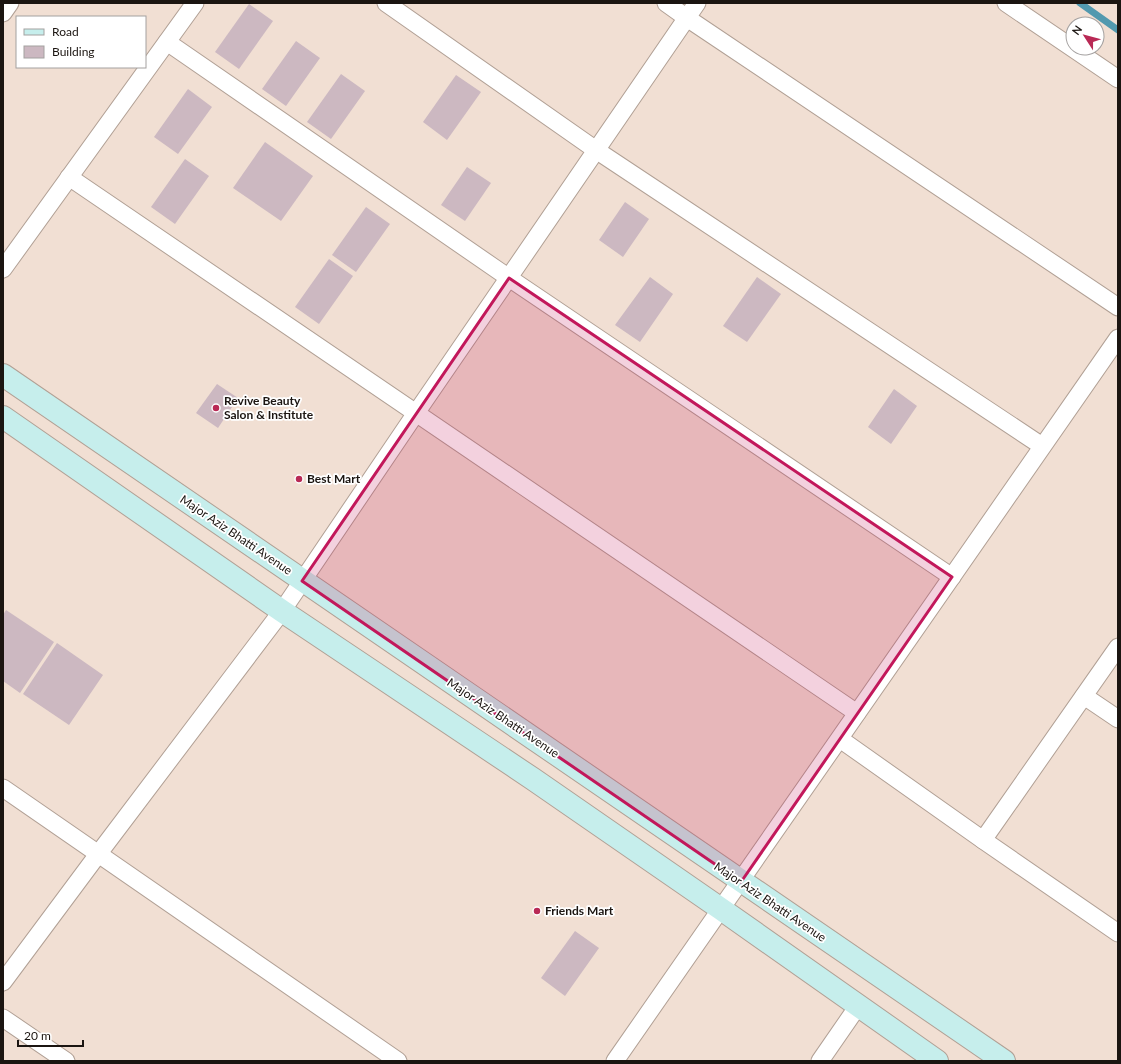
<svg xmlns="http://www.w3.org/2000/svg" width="1121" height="1064" font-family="Lato,sans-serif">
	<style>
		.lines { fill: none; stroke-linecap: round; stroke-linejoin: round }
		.stream { stroke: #5299af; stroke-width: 7 }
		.building { fill: #ccb8c1 }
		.street-casing { stroke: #b1a095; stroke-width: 19 }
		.secondary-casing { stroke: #b1a095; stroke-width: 24 }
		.street { stroke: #fff; stroke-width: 17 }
		.secondary { stroke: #c6eeec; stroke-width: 22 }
		.marked { fill: #c2185b; fill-opacity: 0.2; stroke: #c2185b; stroke-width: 3; stroke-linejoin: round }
		.poi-dot { fill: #b92955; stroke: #fff; stroke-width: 1.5 }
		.labels { text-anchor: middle; stroke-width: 3.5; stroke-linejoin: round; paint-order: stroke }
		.poi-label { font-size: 12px; font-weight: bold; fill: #1b1511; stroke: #fff; text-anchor: start }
		.street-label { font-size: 12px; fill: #1b1511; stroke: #fff }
	</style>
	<rect width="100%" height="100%" fill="#f1dfd3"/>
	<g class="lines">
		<polyline class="stream" points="1080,3 1118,30"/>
	</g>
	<g class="building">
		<polygon points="249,4 273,21 239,69 215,52"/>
		<polygon points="296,41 320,58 286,106 262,89"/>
		<polygon points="341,74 365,91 331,139 307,122"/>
		<polygon points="456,75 481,92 447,140 423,122"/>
		<polygon points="188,89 212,107 178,154 154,137"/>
		<polygon points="265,142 313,176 281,221 233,188"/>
		<polygon points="185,159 209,176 175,224 151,207"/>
		<polygon points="467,167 491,183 465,221 441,205"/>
		<polygon points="625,202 649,219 623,257 599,240"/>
		<polygon points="366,207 390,224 356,272 332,255"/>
		<polygon points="329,259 353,276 319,324 295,307"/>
		<polygon points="650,277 673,294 640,342 615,325"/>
		<polygon points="757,277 781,294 747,342 723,326"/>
		<polygon points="217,384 238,398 218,428 196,413"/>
		<polygon points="894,389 917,406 891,444 868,427"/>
		<polygon points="6,610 54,642 20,693 3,681 3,615"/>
		<polygon points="57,643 103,675 69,725 23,694"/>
		<polygon points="575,931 599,948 565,996 541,978"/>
	</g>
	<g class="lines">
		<g class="street-casing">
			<g id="street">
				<polyline points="386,3 596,150 1042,446"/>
				<polyline points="666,3 687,18 1118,307"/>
				<polyline points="1006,3 1118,79"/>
				<polyline points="3,13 10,3"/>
				<polyline points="167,42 509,278 952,577"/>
				<polyline points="69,177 857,713"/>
				<polyline points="3,269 195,3"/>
				<polyline points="1084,696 1118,719"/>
				<polyline points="840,739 983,840 1118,933"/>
				<polyline points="3,788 398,1061"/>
				<polyline points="983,840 1118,647"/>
				<polyline points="3,982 99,853 282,611 416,413 697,3"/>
				<polyline points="3,1018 66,1061"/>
				<polyline points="615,1061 1118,338"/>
				<polyline points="820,1061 858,1006"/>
			</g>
		</g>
		<g class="secondary-casing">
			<g id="secondary">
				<polyline points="3,375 1004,1061"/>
				<polyline points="3,417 282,611 533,779 721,909 937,1061"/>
			</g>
		</g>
		<use href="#street" class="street"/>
		<use href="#secondary" class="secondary"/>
	</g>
	<path class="marked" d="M509,278L952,577L741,882L302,581Z"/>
	<g class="poi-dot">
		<circle cx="216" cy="408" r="4"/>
		<circle cx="299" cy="479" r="4"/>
		<circle cx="537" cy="911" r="4"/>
	</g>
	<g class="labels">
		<g class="poi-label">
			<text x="224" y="405">Revive Beauty<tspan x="224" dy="14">Salon &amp; Institute</tspan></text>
			<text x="307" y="483">Best Mart</text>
			<text x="545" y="915">Friends Mart</text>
		</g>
		<g class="street-label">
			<text transform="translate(236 535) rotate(34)" y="4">Major Aziz Bhatti Avenue</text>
			<text transform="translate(503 718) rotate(34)" y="4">Major Aziz Bhatti Avenue</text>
			<text transform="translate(770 902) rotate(34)" y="4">Major Aziz Bhatti Avenue</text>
		</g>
	</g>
	<rect width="1121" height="1064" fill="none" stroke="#1b1511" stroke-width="8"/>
	<rect x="16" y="16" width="130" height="52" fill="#ffffff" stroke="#a4a1a0"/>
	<rect x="24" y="29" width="20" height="6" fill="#c6eeec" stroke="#a4a1a0"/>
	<text x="52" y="36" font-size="12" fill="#1b1511">Road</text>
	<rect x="24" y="46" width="20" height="12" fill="#ccb8c1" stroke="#a4a1a0"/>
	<text x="52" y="56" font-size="12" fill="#1b1511">Building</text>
	<g transform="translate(1085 36) rotate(306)"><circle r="19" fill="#ffffff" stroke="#a4a1a0"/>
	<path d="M0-3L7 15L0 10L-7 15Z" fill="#b92955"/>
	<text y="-6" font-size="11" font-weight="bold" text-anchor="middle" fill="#1b1511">N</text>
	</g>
	<path d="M18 1040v6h65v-6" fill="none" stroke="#1b1511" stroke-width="2"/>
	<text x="24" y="1040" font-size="12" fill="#1b1511" stroke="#ffffff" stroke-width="3" paint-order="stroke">20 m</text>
</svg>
